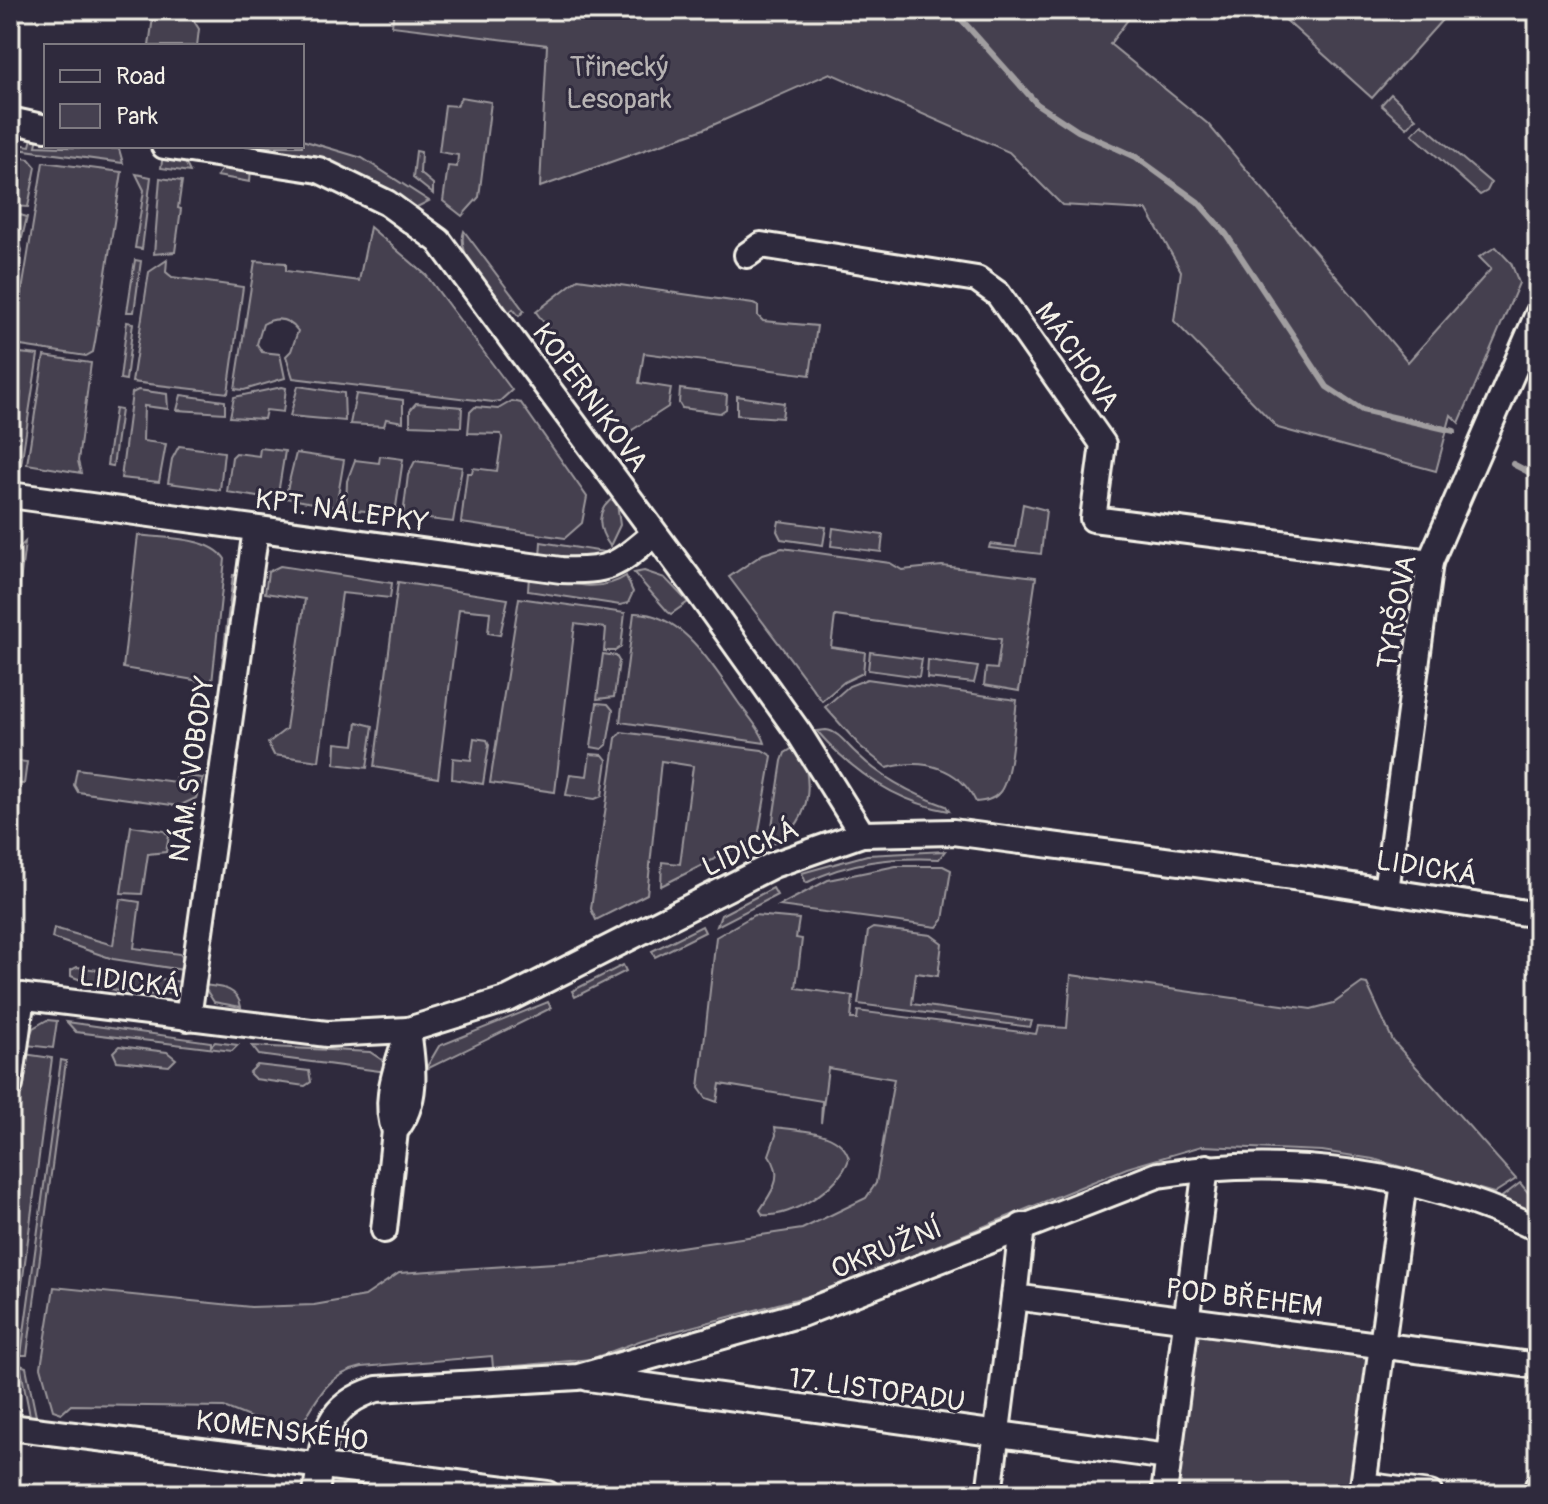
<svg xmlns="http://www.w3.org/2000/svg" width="1548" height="1504" font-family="Pangolin,sans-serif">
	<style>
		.green { fill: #454050; stroke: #9c989c; stroke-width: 2 }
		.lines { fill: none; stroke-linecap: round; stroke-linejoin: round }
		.stream { stroke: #a19ea0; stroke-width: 6 }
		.minor-casing { stroke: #f4f1e8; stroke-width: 30 }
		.minor { stroke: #2f2a3d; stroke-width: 24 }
		.labels { text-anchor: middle; stroke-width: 6; stroke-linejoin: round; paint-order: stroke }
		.park-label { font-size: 28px; fill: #b7b3b3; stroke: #2f2a3d }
		.street-label { font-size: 28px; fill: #f4f1e8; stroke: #2f2a3d }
	</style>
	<rect width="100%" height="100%" fill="#2f2a3d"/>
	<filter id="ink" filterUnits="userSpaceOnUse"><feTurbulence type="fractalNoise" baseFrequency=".0125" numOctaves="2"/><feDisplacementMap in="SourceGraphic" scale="16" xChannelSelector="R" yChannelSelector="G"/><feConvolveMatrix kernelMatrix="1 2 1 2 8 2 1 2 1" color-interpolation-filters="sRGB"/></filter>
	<g filter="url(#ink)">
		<g class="green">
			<polygon points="154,10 187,10 199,29 197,46 149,46"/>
			<polygon points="394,10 1135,10 1110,44 1208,124 1408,362 1491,269 1479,257 1496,247 1511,263 1519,283 1459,423 1451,415 1436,471 1278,428 1174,321 1181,271 1147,210 1062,205 1009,152 830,73 704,129 540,187 547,45 392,26"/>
			<polygon points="1282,10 1451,10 1372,98 1279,14"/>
			<polygon points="1391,94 1416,118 1407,128 1381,105"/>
			<polygon points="461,97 491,102 479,197 462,216 443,201 448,166 457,167 458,155 439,152 445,105 457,106"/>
			<polygon points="1422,124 1491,183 1487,191 1480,195 1412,134"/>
			<polygon points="33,134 38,137 36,146 119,149 123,163 10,148 10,143 30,146"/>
			<path d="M302,140L362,158L429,201L415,208C366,172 316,154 256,146H302Z"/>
			<polygon points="416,151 421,152 420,173 433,184 433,194 413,178"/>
			<polygon points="163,155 184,160 190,172 161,168"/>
			<polygon points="10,156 29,159 36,167 28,207 13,206 10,212 27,217 22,238 10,237"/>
			<polygon points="43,162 122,172 95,342 93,352 86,356 21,346 14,340"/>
			<polygon points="225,165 251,167 250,182 217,176"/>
			<polygon points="136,174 151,177 142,249 135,248 144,190"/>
			<polygon points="160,178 182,181 178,208 181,209 175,252 154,254"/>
			<path d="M370,227L426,275L512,390L500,401L493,402L293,378L286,356L291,351L298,331C289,319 277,316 263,324L257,344L262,352L280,354L285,378L244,390L235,389L255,261L286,263V271L359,281Z"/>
			<path d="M464,231L524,311L519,316L513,309L508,313C493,292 455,257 464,231Z"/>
			<polygon points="10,244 20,245 22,250 12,294"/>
			<polygon points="135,260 141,261 134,312 127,312"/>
			<polygon points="167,260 166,272 172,277 243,287 228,393 132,382 149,272"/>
			<polygon points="578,279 753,304 758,306 758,316 763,321 817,326 810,375 644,353 639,383 671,388 668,407 626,434 536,312"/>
			<polygon points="127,322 133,323 126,380 120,379"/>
			<polygon points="10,352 38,355 21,465 10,464 10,423 17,424 21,393 10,391"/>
			<polygon points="44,356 91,363 78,461 81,473 27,464"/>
			<polygon points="298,386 344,393 345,421 290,416"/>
			<polygon points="282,387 286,388 283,412 266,410 264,419 230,417 234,397"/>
			<polygon points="680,389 727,395 726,409 720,413 682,408 679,403"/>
			<polygon points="138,390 167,394 168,409 144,406 143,441 166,444 159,482 121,478 132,393"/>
			<polygon points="356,394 403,400 403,422 386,419 384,426 350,424"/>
			<polygon points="181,395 225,401 225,413 177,410"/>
			<polygon points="737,396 784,403 782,418 737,415"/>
			<polygon points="512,401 521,403 587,497 582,523 565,538 461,523 467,473 472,473 473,468 497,471 502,438 501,434 468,433 470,412 475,407 498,409"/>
			<polygon points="416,403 462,407 461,427 410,425 410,410"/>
			<polygon points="115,409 121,410 113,466 107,465"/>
			<polygon points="179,446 224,452 220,490 168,483 172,459"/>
			<polygon points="260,448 285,451 278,494 263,498 227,492 232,457 236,453 259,456"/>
			<polygon points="296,453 344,460 336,507 285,498"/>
			<polygon points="380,456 403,459 395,514 346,509 347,481 355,460 379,463"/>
			<polygon points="415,461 462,467 453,522 403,516 408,475"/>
			<path d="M616,496L620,525L610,546C597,528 595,509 616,496Z"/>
			<polygon points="1023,504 1046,510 1041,554 989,548 990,544 1016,547"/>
			<polygon points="779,521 826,527 823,545 781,539 777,531"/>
			<polygon points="833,528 883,535 881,552 831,546"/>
			<path d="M138,535C163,539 210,536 225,559L212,683L123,668Z"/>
			<polygon points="25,542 10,665 10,558"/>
			<polygon points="541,542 604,552 588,561 540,557"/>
			<polygon points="782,548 890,563 902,570 942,566 1036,577 1019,691 984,685 986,668 997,669 1001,639 835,616 831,647 865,652 863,673 844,682 822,701 729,577 763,554"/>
			<polygon points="280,566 392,583 390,598 342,593 319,761 274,755 268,743 286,729 305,599 265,593 268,572"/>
			<polygon points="644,571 665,578 688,602 671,614 668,612 634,573"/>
			<polygon points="233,575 239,575 227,680 220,680"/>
			<path d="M529,576C560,581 599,595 626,576L633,592L628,603L620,605L528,591Z"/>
			<polygon points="398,582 508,599 500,635 488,633 490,612 459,609 438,778 374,767"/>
			<polygon points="519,598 625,613 621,647 615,651 604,651 606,628 575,624 555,792 490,783"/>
			<path d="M634,613C683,612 714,668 738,702C747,715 761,729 765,743L620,722Z"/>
			<polygon points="870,652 922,659 919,677 868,670"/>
			<polygon points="603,654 616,656 619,661 614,697 597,699"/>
			<polygon points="928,660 978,667 974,683 927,678"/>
			<path d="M867,679L1017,700C1014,721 1012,779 999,793C993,800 985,801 976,802C959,767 923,758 887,768L861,747L825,707L849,686Z"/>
			<polygon points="597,703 608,704 613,710 607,745 602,749 591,747"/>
			<polygon points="357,722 373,726 367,768 335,764 336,743 354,745"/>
			<path d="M826,730C838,731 846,744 855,752C881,778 912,794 946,806L949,811C896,802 852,771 817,731Z"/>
			<polygon points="621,732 762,750 772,756 758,837 661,886 662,862 680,864 693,766 661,761 647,894 596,920 591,909 594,887 616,738"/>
			<polygon points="474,738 487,740 489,745 483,784 452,779 453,758 471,760"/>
			<path d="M798,745C815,783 812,826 769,846L782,761L785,753Z"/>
			<polygon points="590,754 603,755 607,760 602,796 595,799 566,795 570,774 587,776"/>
			<polygon points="10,760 27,762 24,784 10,783"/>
			<polygon points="77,769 175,782 176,775 203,778 196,798 179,806 78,792 74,785"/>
			<polygon points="131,826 164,831 169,836 166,852 148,854 142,894 121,893"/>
			<path d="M945,851L939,859C892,857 848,861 806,883L802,873L867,855Z"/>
			<polygon points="896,866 943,866 951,870 943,920 937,927 779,906 828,880"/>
			<polygon points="773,888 777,895 717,926 721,915"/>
			<polygon points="120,899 140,902 134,948 180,954 185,960 183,970 113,959 52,938 54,928 113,945"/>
			<path d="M754,915L799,919L796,938L802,939L796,988L853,996L851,1019H857L858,1011L1036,1034L1038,1026L1067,1028L1071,975L1311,1009L1334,1003L1362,983L1367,984L1393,1041L1516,1179L1494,1193L1373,1159L1322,1151L1202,1146L1127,1168L823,1292L642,1340L591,1359L493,1368L492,1356L362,1367C326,1375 319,1397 301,1425H269L224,1407L71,1405L62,1413L53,1410L41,1367L54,1287L251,1307L314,1305L365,1296L399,1273L586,1261L802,1229L866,1198L876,1183L894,1079L828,1068L821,1123L822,1101L720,1084L717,1102L706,1098L699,1088L716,937Z"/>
			<polygon points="702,926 705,932 655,957 652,951"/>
			<polygon points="873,928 931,935 942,943 938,976 916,973 912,1004 1032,1021 1030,1027 858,1004 868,931"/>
			<polygon points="623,965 626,971 575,997 572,991"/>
			<path d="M77,967L182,982C168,1009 94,986 71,976V970Z"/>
			<path d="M203,985C220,987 238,987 241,1007L214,1002Z"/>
			<polygon points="548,1002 551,1008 425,1070 439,1046"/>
			<polygon points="47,1020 57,1021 53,1048 26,1045 33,1028"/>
			<polygon points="67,1022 211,1042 211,1046 215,1042 238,1045 232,1051 76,1032"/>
			<polygon points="119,1046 167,1052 176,1059 169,1066 117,1061 113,1052"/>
			<polygon points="252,1046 370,1052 382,1060 387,1072 259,1055"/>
			<polygon points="24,1054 52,1058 13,1353 10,1353 10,1161"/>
			<polygon points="61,1060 66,1061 27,1355 21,1355"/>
			<polygon points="257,1065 309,1071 311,1082 305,1086 255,1079 249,1073"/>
			<path d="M775,1127C799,1131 841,1129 849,1159C840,1187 792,1218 763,1215L760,1210C772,1191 785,1177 769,1155L776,1135Z"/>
			<polygon points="1520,1183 1538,1204 1538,1214 1499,1199"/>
			<polygon points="1198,1331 1372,1354 1354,1494 1171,1494 1192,1340"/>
			<polygon points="10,1364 10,1378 23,1420 10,1415"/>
			<polygon points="20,1365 26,1367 37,1421 31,1421"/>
			<polygon points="19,1438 15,1485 17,1490 10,1493 10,1439"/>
		</g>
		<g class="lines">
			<g class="stream">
				<polyline points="953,10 1037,104 1078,131 1136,157 1198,202 1226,234 1327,387 1362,410 1454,431"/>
				<polyline points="1513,464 1538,477"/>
			</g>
			<g class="minor-casing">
				<g id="minor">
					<polyline points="10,120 46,128"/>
					<polyline points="164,146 319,170 387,203 439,241 697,590 799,733 862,834"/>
					<polyline points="747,255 761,245 977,279 998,294 1103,444 1093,519 1430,562"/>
					<path d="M10,495L561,570C610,572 617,565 654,534"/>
					<polyline points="1386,891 1430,562 1538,314"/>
					<polyline points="10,995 327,1034 408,1030 508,999 773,865 862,834 953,832 1308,879 1538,915"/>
					<polyline points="188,1018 256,529"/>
					<polyline points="10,1085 22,996"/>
					<path d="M395,1131C383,1102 396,1070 405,1041"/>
					<polyline points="1022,1226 1014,1297 1538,1366"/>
					<path d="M384,1230L395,1131C419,1101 413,1066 408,1030"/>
					<polyline points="588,1378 1168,1457"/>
					<polyline points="10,1427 547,1494"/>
					<polyline points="1363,1485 1430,1494"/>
					<path d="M316,1494C323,1442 321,1406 377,1389L578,1377L801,1314L1158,1175C1287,1154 1420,1172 1538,1229"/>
					<polyline points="989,1494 1014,1297"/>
					<polyline points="1164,1494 1206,1167"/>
					<polyline points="1362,1494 1404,1182"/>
					<polyline points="1537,1494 1538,1486"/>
				</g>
			</g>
			<use href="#minor" class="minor"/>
		</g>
	</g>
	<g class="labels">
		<g class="park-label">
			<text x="619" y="76">Třinecký<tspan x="619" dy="32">Lesopark</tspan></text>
		</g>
		<g class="street-label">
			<text transform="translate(1078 356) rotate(55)" y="10">MÁCHOVA</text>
			<text transform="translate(591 397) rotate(54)" y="10">KOPERNIKOVA</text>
			<text transform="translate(342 510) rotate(8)" y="10">KPT. NÁLEPKY</text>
			<text transform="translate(1396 612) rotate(-80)" y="10">TYRŠOVA</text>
			<text transform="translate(191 769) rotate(-82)" y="10">NÁM. SVOBODY</text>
			<text transform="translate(750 847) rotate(-24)" y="10">LIDICKÁ</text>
			<text transform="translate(1427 867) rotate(9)" y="10">LIDICKÁ</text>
			<text transform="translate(130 981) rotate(7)" y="10">LIDICKÁ</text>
			<text transform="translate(886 1248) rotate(-22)" y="10">OKRUŽNÍ</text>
			<text transform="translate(1244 1297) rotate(7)" y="10">POD BŘEHEM</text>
			<text transform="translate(877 1389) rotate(8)" y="10">17. LISTOPADU</text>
			<text transform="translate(282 1430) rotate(7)" y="10">KOMENSKÉHO</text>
		</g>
	</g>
	<rect width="1548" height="1504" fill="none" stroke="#2f2a3d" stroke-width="40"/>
	<rect x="20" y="20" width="1508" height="1464" fill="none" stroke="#f4f1e8" stroke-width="3" filter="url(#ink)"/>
	<rect x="44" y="44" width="260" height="104" fill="#2f2a3d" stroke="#7e7a81" stroke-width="2"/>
	<rect x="60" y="70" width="40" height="12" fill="#2f2a3d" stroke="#7e7a81" stroke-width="2"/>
	<text x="116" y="84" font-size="24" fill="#f4f1e8">Road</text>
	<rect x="60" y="104" width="40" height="24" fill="#454050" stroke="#7e7a81" stroke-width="2"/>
	<text x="116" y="124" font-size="24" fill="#f4f1e8">Park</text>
</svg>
